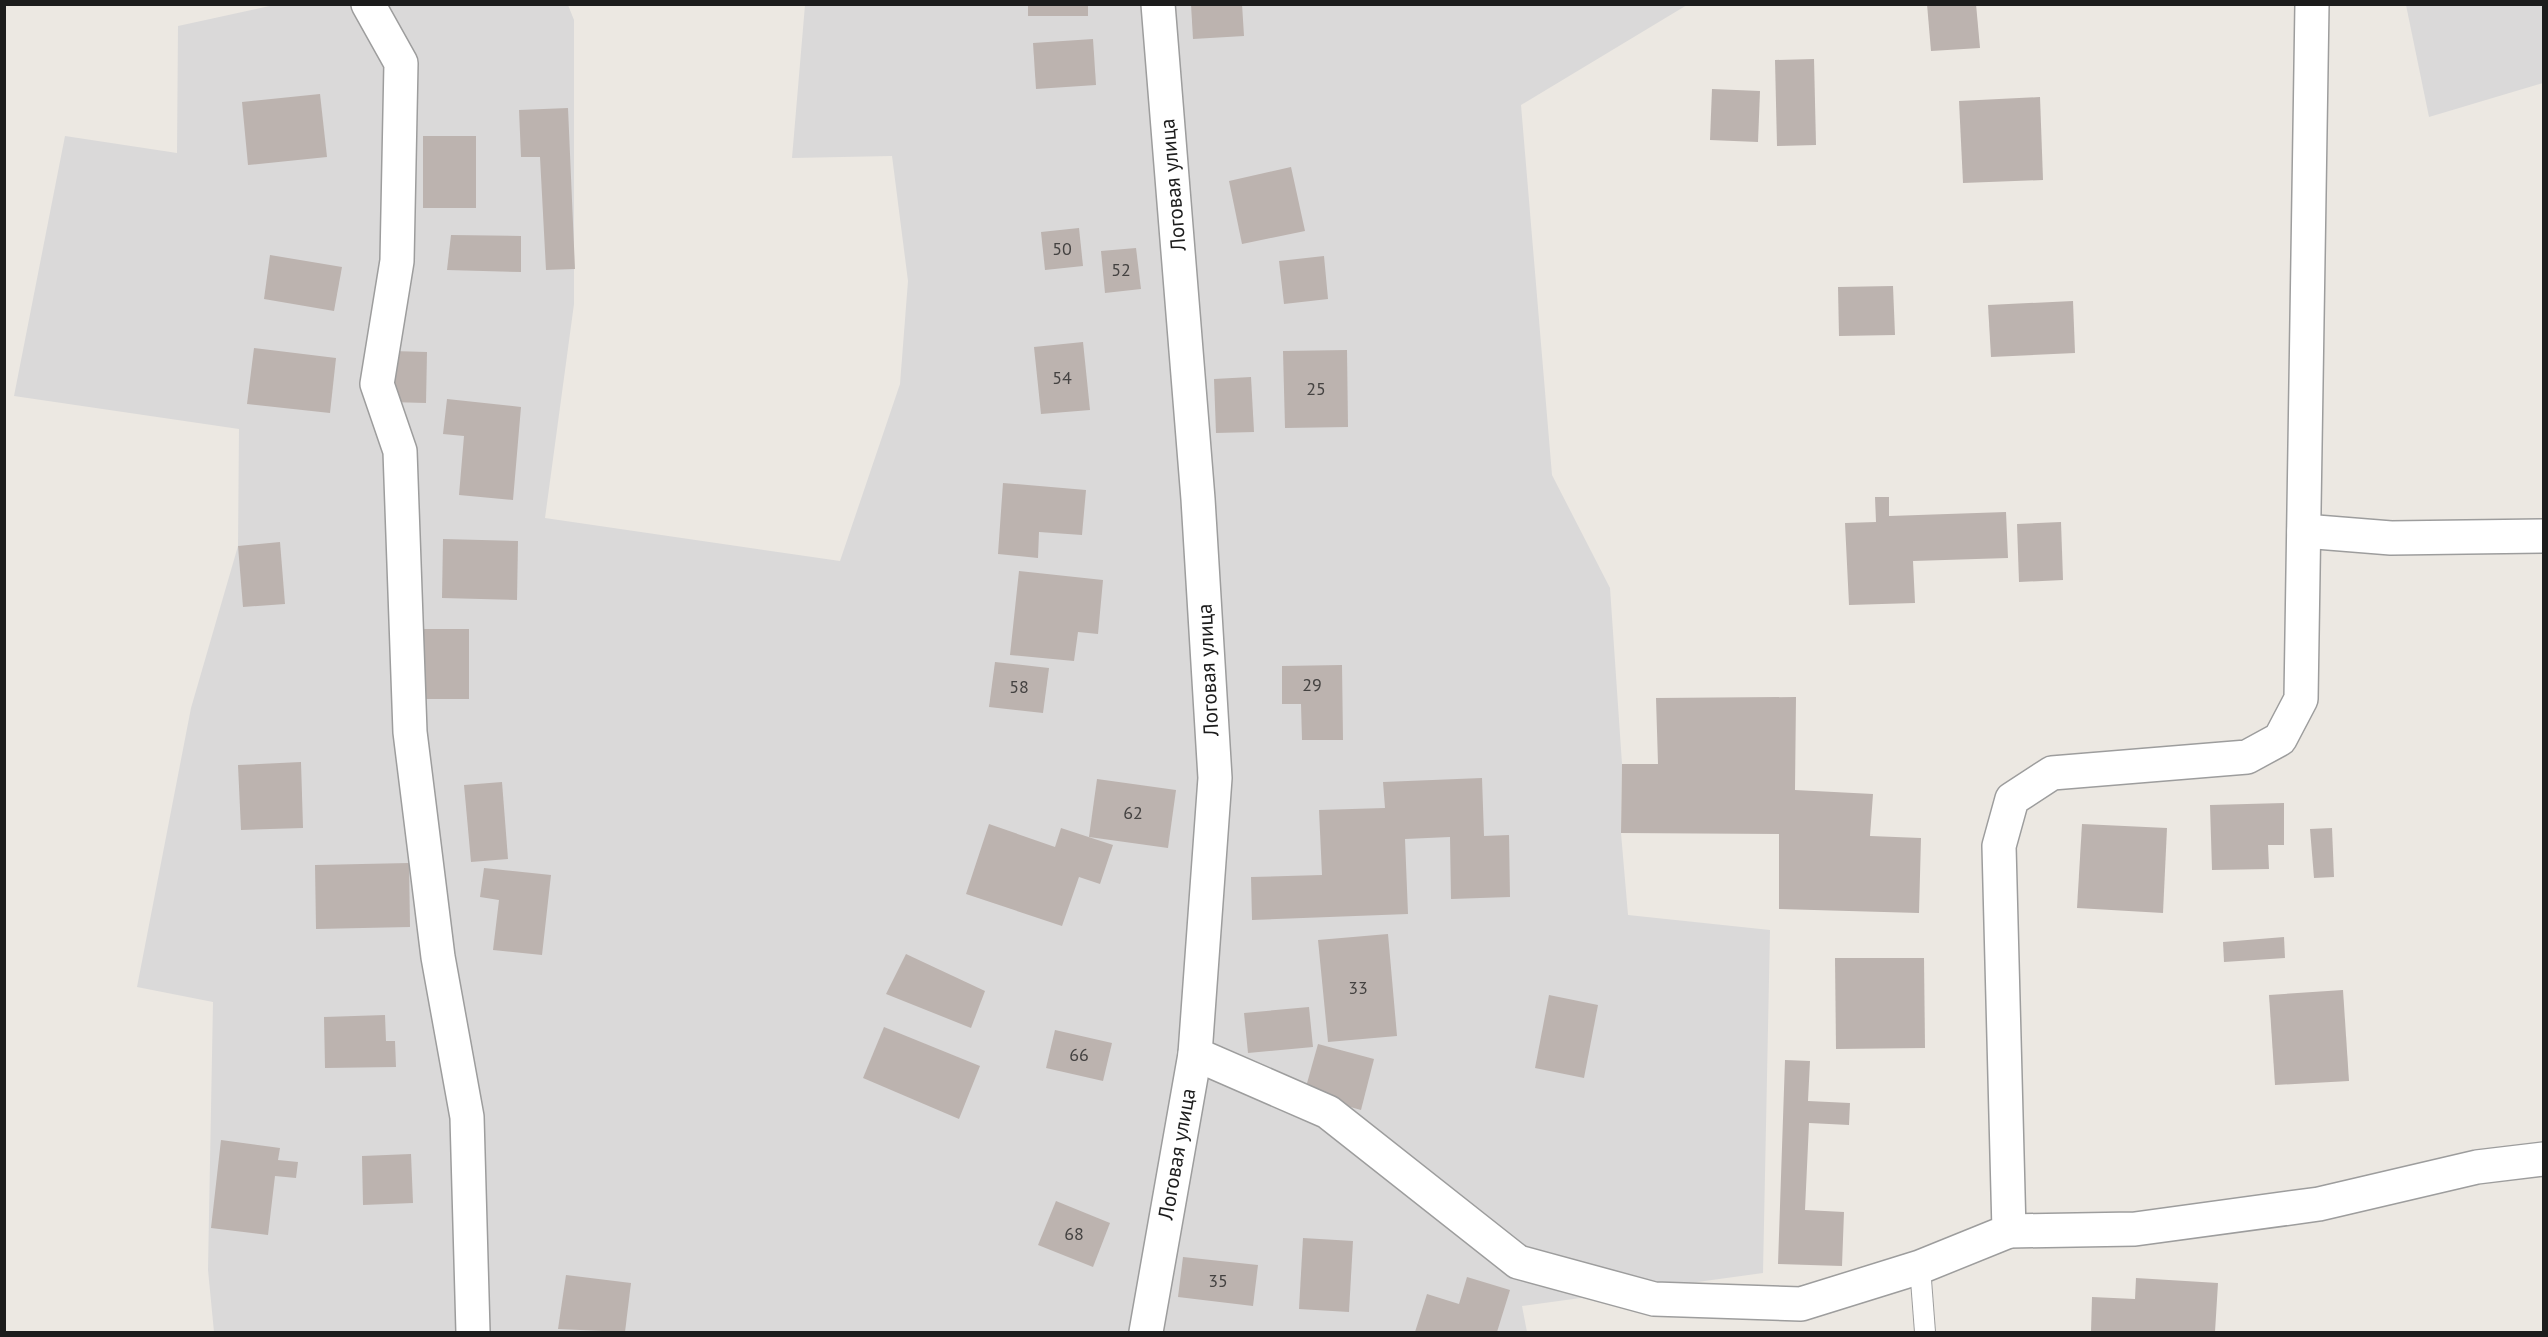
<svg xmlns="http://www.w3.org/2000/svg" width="2548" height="1337" font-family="'PT Sans',sans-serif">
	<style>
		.residential { fill: #dad9d9 }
		.building { fill: #bcb3af }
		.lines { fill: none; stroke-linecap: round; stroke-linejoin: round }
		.lane-casing { stroke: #9d9d9d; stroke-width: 22 }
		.street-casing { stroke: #9d9d9d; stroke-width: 36 }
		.lane { stroke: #fff; stroke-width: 20 }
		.street { stroke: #fff; stroke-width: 33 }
		.labels { text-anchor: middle; stroke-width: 6; stroke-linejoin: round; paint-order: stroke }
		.number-label { font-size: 18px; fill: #444241 }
		.street-label { font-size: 21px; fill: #1c1c1c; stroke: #fff }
	</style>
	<rect width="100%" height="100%" fill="#ece8e2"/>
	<g class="residential">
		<polygon points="274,5 568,5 574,20 574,304 545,518 840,561 900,384 908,281 892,156 792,158 805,5 1687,5 1521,105 1552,475 1610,588 1622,764 1621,833 1628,915 1770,930 1763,1273 1522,1306 1527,1332 214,1332 208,1270 213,1002 137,987 191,708 238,546 239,429 14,396 65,136 177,153 178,26"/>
		<polygon points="2406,5 2543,5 2543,83 2429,117"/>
	</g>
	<g class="building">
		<rect x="1028" y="4" width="60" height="12"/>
		<polygon points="1191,4 1242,4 1244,36 1193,39"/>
		<polygon points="1927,4 1976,4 1980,48 1931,51"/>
		<polygon points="1093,39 1096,85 1036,89 1033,43"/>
		<polygon points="1814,59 1816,145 1777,146 1775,60"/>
		<polygon points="1712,89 1760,91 1758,142 1710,140"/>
		<polygon points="320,94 327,157 248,165 242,102"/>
		<polygon points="2040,97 2043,180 1963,183 1959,101"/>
		<polygon points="568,108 575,269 546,270 540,157 521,157 519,110"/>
		<rect x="423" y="136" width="53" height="72"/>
		<polygon points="1291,167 1305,231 1242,244 1229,181"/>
		<polygon points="1079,228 1083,266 1045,270 1041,232"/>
		<polygon points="451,235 521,236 521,272 447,270"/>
		<polygon points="1136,248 1141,289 1105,293 1101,251"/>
		<polygon points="270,255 342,267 334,311 264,299"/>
		<polygon points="1324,256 1328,299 1284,304 1279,261"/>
		<polygon points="1893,286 1895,335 1839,336 1838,287"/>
		<polygon points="2073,301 2075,353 1991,357 1988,305"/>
		<polygon points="1083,342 1090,410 1041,414 1034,347"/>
		<polygon points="254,348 336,358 330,413 247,404"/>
		<polygon points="1347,350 1348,427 1285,428 1283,351"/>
		<polygon points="392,351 427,352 426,403 390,402"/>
		<polygon points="1251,377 1254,432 1216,433 1214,379"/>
		<polygon points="447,399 521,407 513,500 459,495 464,436 443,434"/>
		<polygon points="1003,483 1086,490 1082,535 1039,532 1038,558 998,554"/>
		<polygon points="1875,497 1889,497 1889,516 2006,512 2008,558 1913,561 1915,603 1849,605 1845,523 1876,522"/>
		<polygon points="2061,522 2063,580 2019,582 2017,524"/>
		<polygon points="443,539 518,541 517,600 442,598"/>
		<polygon points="280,542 285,604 243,607 238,546"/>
		<polygon points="1019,571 1103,580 1098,634 1078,632 1074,661 1010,655"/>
		<polygon points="423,629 469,629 469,699 422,699"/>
		<polygon points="995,662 1049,668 1043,713 989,707"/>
		<polygon points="1342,665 1343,740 1302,740 1301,704 1282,704 1282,666"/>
		<polygon points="1796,697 1795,790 1873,794 1870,836 1921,838 1919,913 1779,909 1779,834 1621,833 1622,764 1658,764 1656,698"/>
		<polygon points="301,762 303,828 241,830 238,765"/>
		<polygon points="1482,778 1484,836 1509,835 1510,897 1451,899 1450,837 1405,839 1408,914 1252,920 1251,877 1322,875 1319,810 1385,808 1383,782"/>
		<polygon points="1097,779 1176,790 1168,848 1089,837"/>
		<polygon points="502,782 508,859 471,862 464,785"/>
		<polygon points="2284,803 2284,845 2268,845 2269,869 2212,870 2210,805"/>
		<polygon points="989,824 1055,847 1061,828 1113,845 1100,884 1079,877 1062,926 966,894"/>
		<polygon points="2082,824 2167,828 2163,913 2077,908"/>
		<polygon points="2332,828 2334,877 2314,878 2310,829"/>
		<polygon points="409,863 410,927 316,929 315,865"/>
		<polygon points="484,868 551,875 542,955 493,950 499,900 480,897"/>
		<polygon points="1388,934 1397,1036 1328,1042 1318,940"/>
		<polygon points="2284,937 2285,958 2224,962 2223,942"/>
		<polygon points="906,954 985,991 971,1028 886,994"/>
		<polygon points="1835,958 1924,958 1925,1048 1836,1049"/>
		<polygon points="2343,990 2349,1081 2275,1085 2269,995"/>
		<polygon points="1549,995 1598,1005 1584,1078 1535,1068"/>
		<polygon points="1309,1007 1313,1047 1248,1053 1244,1013"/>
		<polygon points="385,1015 386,1041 395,1041 396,1067 325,1068 324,1017"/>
		<polygon points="884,1027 980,1066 959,1119 863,1078"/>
		<polygon points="1055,1030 1112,1043 1103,1081 1046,1068"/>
		<polygon points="1318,1044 1374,1059 1361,1110 1304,1094"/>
		<polygon points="1785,1060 1810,1061 1808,1101 1850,1103 1849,1125 1809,1123 1805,1210 1844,1212 1842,1266 1778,1264"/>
		<polygon points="221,1140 280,1148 278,1160 298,1162 296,1178 275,1176 268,1235 211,1228"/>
		<polygon points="411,1154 413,1203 363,1205 362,1156"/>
		<polygon points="1056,1201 1110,1223 1093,1267 1038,1245"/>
		<polygon points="1303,1238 1353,1241 1349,1312 1299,1309"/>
		<polygon points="1183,1257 1258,1265 1253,1306 1178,1297"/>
		<polygon points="566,1275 631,1283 625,1332 558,1329"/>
		<polygon points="1467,1277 1510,1290 1497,1332 1415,1332 1427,1294 1459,1304"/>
		<polygon points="2136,1278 2218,1283 2215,1332 2091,1332 2092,1297 2135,1299"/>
	</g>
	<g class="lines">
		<g class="lane-casing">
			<polyline id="lane" points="1920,1267 1925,1332"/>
		</g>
		<g class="street-casing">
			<g id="street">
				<polyline points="368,4 401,63 397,261 377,384 400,451 410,732 438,957 467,1117 473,1332"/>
				<polyline points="2304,531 2391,538 2544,536"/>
				<polyline points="1195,1054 1328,1112 1518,1262 1654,1299 1801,1304 1920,1267 2009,1231 1999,846 2012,799 2052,773 2247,757 2280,739 2301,699 2312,4"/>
				<polyline points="2009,1231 2135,1229 2319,1204 2477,1167 2544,1159"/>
				<polyline points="1146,1332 1195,1054 1215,778 1198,499 1158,4"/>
			</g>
		</g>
		<use href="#lane" class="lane"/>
		<use href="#street" class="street"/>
	</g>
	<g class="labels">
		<g class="number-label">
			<text x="1062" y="255">50</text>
			<text x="1121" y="276">52</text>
			<text x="1062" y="384">54</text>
			<text x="1316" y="395">25</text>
			<text x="1312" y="691">29</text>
			<text x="1019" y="693">58</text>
			<text x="1133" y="819">62</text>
			<text x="1358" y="994">33</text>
			<text x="1079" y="1061">66</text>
			<text x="1074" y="1240">68</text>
			<text x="1218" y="1287">35</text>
		</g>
		<g class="street-label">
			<text transform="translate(1173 185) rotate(-95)" y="7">Логовая улица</text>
			<text transform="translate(1208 670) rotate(-93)" y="7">Логовая улица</text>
			<text transform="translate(1177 1154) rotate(-80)" y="7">Логовая улица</text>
		</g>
	</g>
	<rect width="2548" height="1337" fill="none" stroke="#1c1c1c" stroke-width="12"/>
</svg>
